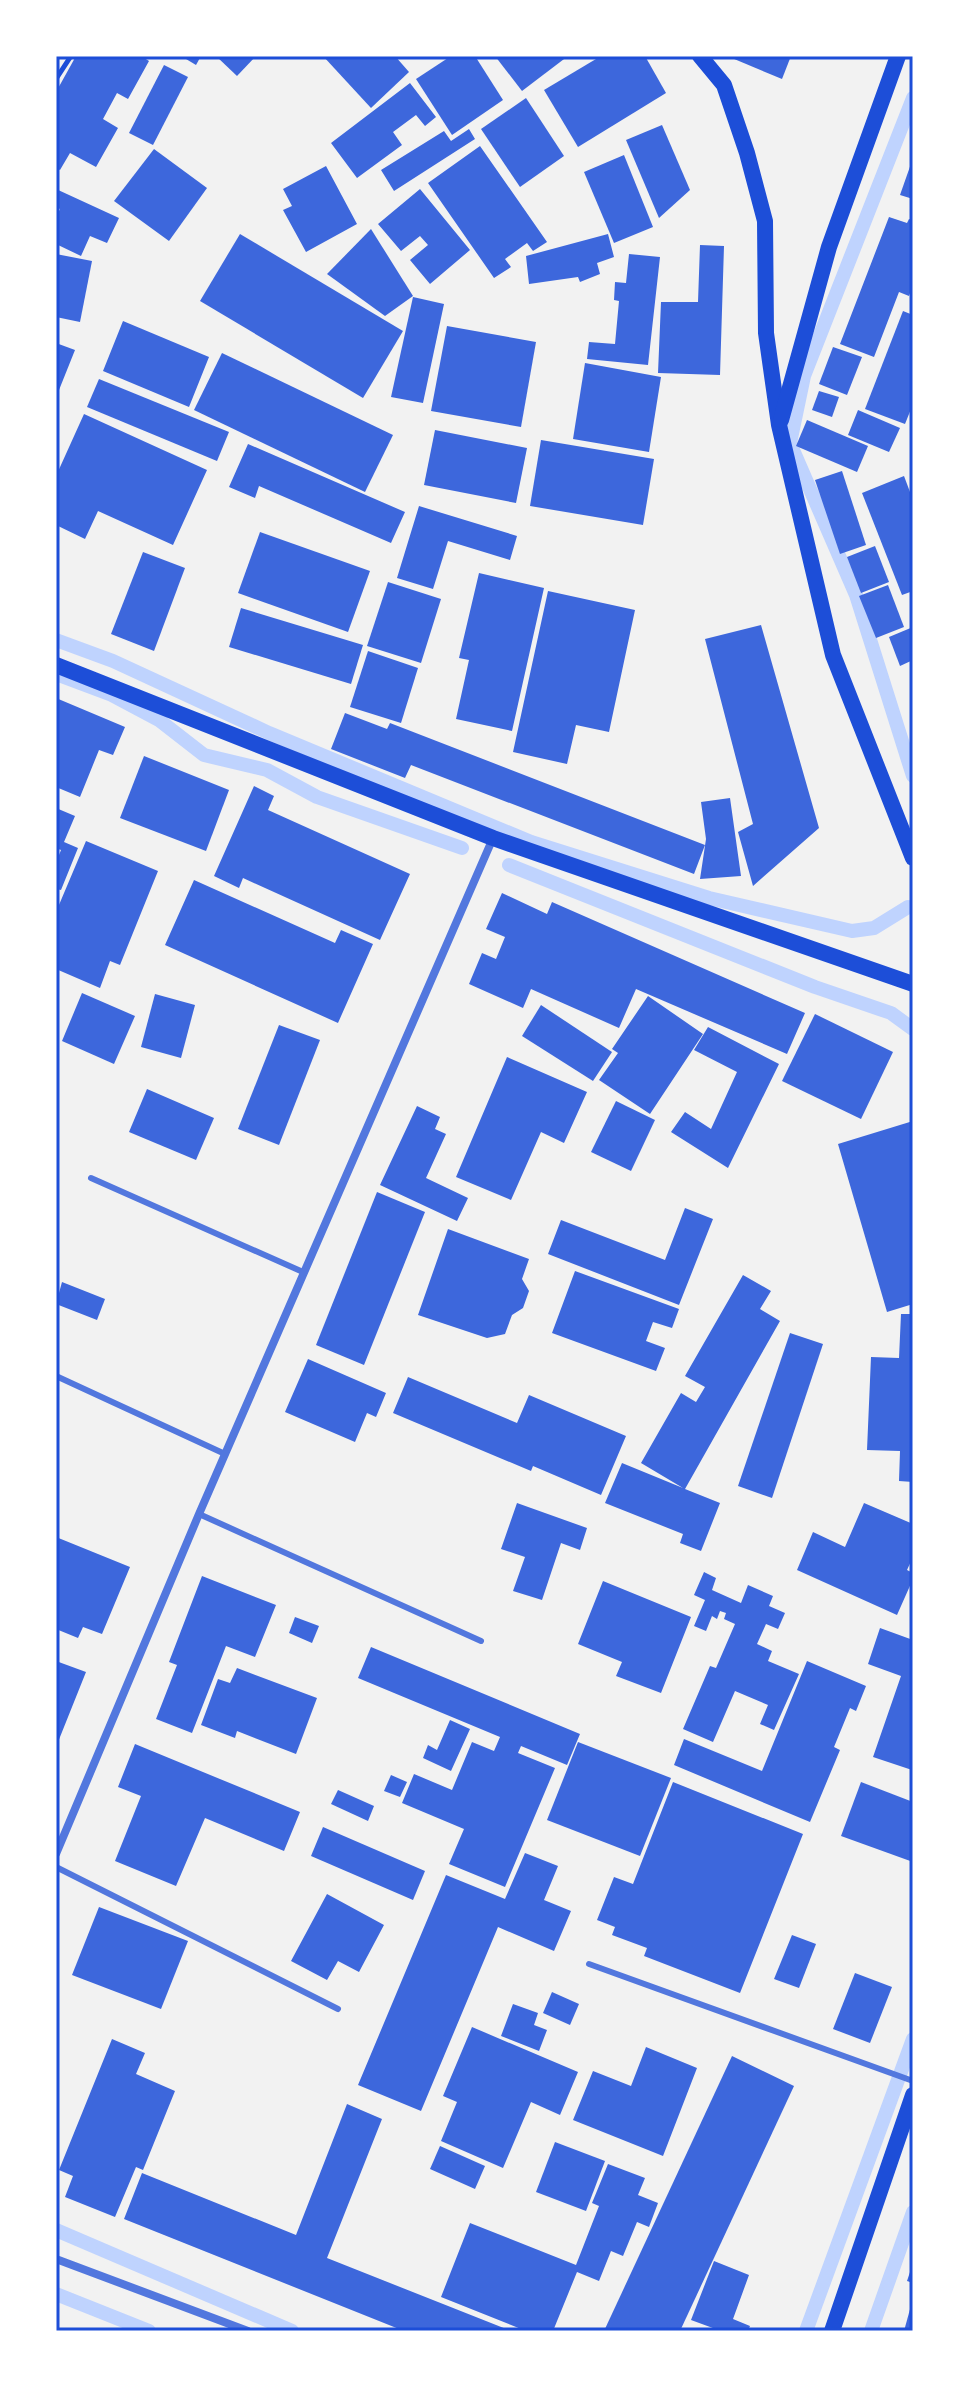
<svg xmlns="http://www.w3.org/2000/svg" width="969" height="2387" font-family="'Noto Sans',sans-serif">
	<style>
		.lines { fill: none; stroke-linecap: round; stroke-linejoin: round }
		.stream { stroke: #bfd3fe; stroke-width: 14 }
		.building { fill: #3d67dc }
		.path { stroke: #1d4ed8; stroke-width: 5 }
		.service { stroke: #5277de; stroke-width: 6 }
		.minor { stroke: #5277de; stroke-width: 8 }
		.secondary { stroke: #1d4ed8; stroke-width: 16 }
		.neatline { fill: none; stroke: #1d4ed8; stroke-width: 3 }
	</style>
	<rect width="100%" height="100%" fill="#f2f2f2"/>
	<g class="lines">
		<g class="stream">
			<polyline points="913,98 804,376 790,443 856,595 913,776"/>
			<polyline points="56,640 113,661 269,733 531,842 709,898 852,931 874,928 908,907"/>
			<polyline points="56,674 112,695 159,720 204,755 267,770 317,797 462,848"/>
			<polyline points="509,865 815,987 891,1013 913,1029"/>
			<polyline points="56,2230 292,2331"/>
			<polyline points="56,2294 149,2331"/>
			<polyline points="806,2331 913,2039"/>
			<polyline points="871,2331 913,2212"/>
		</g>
	</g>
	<g class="building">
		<polygon points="76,56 141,56 149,61 128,99 117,93 103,119 118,128 96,167 70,153 60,170 56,168 56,92"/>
		<polygon points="181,56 201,56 196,65"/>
		<polygon points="216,56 256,56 237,76"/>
		<polygon points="323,56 395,56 409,72 371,108"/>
		<polygon points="451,56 475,56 503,100 452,135 416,79"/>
		<polygon points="495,56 568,56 522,91"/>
		<polygon points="601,56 645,56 666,93 578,147 544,90"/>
		<polygon points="727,56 791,56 782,79"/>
		<polygon points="164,65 188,77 153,145 129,133"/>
		<polygon points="410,83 436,117 425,126 416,115 393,132 402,145 357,178 331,143"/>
		<polygon points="526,98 564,156 520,187 481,129"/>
		<polygon points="662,125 690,190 659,218 626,140"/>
		<polygon points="469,129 475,139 394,191 381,170 444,131 451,141"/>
		<polygon points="480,146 547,242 533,251 527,243 505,259 511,267 494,278 428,183"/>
		<polygon points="154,149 207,188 169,241 114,201"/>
		<polygon points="624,155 653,227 614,243 584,172"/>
		<polygon points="913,158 913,199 900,195"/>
		<polygon points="326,166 357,224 306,252 283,210 292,206 283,189"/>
		<polygon points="56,189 119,218 107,243 90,236 81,256 56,244 56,218 60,209 56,207"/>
		<polygon points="420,189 470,250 430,284 410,260 428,245 420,236 401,251 378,224"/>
		<polygon points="889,217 907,223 909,219 913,220 913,285 909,296 899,292 874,357 840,344"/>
		<polygon points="371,229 413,296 385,316 327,274"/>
		<polygon points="240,234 403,331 363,398 200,301"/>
		<polygon points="608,234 614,257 597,263 600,274 580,282 578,277 529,284 526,256"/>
		<polygon points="700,245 724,246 720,375 658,373 661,302 698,302"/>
		<polygon points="56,254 92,261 80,322 56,317"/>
		<polygon points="629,254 660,257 648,365 587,359 589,342 615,344 619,301 614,300 615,282 626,283"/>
		<polygon points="413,297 444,304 423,403 391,397"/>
		<polygon points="903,311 913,315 913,404 905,424 865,409"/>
		<polygon points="123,321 209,357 189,407 103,371"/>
		<polygon points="447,326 536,342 521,427 431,411"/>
		<polygon points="56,343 75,350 59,390 56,389"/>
		<polygon points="833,347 862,357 847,395 819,384"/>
		<polygon points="222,353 393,435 365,492 194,410"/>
		<polygon points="585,363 661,377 649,452 573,439"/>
		<polygon points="99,379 229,432 217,461 87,407"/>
		<polygon points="819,391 839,397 832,417 812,410"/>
		<polygon points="858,410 900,428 889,452 848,435"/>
		<polygon points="84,414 207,470 173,545 98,511 85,539 56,525 56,476"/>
		<polygon points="807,420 868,446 857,472 796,446"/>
		<polygon points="435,430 527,448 516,503 424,485"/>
		<polygon points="541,440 654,459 643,525 530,506"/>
		<polygon points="248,444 405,512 391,543 259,486 255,498 229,487"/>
		<polygon points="842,471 866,545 840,554 815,480"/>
		<polygon points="904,476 913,500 913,591 902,595 862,493"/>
		<polygon points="419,506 517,536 510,560 448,541 433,589 397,578"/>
		<polygon points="260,532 370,571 348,632 238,593"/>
		<polygon points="875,546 889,582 861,593 847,557"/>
		<polygon points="143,552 185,568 154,651 111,634"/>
		<polygon points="479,573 544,588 512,731 456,719 469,660 459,658"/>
		<polygon points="388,582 441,599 421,663 367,646"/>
		<polygon points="888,585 904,627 876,638 859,596"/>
		<polygon points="548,591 635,610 609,732 576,725 567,764 513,752"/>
		<polygon points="241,608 363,645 351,684 229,647"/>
		<polygon points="761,625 819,828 753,886 738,832 753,824 705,639"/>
		<polygon points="913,627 913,660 900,666 889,637"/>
		<polygon points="368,651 418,668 401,723 350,707"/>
		<polygon points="56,698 125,727 113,755 99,750 80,797 56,787"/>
		<polygon points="345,713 387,729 390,723 705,845 694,874 411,765 405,778 331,749"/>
		<polygon points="144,756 229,790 206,851 120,818"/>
		<polygon points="254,786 274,796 268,810 410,874 380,940 243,878 239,888 214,876"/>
		<polygon points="730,798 741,876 700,879 706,839 701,802"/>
		<polygon points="56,808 75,816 64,842 78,848 61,890 56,889 56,853 59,855 61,850 56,848"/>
		<polygon points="86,841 158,871 120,965 110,961 100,988 56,969 56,912"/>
		<polygon points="194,880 335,943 341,930 373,944 338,1023 165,945"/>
		<polygon points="502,893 547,914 552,902 805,1013 787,1054 636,989 619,1028 531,989 523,1008 469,984 482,953 496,959 505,937 486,929"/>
		<polygon points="82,993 135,1016 114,1064 62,1041"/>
		<polygon points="155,994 195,1005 181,1058 141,1047"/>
		<polygon points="648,996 703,1034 650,1114 599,1080 618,1053 612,1049"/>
		<polygon points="541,1005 612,1052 593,1081 522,1036"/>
		<polygon points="815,1014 893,1052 861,1119 782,1081"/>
		<polygon points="279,1025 320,1040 279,1145 238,1129"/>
		<polygon points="708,1027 779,1064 728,1168 671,1132 685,1112 711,1129 737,1072 694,1050"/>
		<polygon points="507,1057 587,1092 564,1143 541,1132 511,1200 456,1177"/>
		<polygon points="147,1089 214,1118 196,1160 129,1132"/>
		<polygon points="616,1101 655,1120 631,1171 591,1152"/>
		<polygon points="417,1106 440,1117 435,1129 446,1134 426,1178 468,1198 457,1221 380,1185"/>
		<polygon points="913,1121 913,1304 887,1312 838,1144"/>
		<polygon points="377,1192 425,1212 364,1365 316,1345"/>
		<polygon points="685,1208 713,1219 679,1305 548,1254 561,1220 665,1260"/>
		<polygon points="448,1229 529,1259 522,1279 529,1291 523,1308 512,1315 505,1334 487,1338 418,1315"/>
		<polygon points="575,1271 679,1309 672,1328 653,1322 646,1341 665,1348 656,1371 552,1333"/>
		<polygon points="743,1275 771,1291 760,1309 780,1321 685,1489 720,1503 701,1551 680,1543 683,1534 605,1503 622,1463 683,1488 641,1463 681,1393 696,1402 705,1387 685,1376"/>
		<polygon points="62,1282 105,1299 97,1320 56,1304"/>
		<polygon points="901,1314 913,1314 913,1482 899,1481 900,1451 867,1450 871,1357 899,1358"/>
		<polygon points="790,1333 823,1344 772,1498 738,1486"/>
		<polygon points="308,1359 386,1393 376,1417 367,1413 355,1442 285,1412"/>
		<polygon points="408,1377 517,1423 529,1395 626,1436 601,1495 533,1466 531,1471 393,1413"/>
		<polygon points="517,1503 587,1528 580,1550 561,1543 542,1600 513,1591 525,1557 501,1549"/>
		<polygon points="864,1503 913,1524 913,1557 907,1570 913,1573 913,1579 897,1615 797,1570 813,1532 845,1547"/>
		<polygon points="56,1537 130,1567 102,1634 83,1627 78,1638 56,1629"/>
		<polygon points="704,1572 716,1578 712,1590 741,1603 748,1585 773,1596 769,1606 785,1613 778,1629 766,1624 757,1644 772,1651 768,1661 799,1674 774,1730 760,1724 768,1705 735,1691 713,1742 683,1729 710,1666 716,1668 735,1624 724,1619 726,1613 720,1611 717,1619 712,1616 706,1631 694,1626 705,1600 694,1595"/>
		<polygon points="202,1576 276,1605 255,1657 226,1646 192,1733 156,1719 177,1665 169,1662"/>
		<polygon points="603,1581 691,1617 661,1693 616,1676 622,1662 578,1644"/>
		<polygon points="295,1617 319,1626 312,1643 289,1633"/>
		<polygon points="880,1628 913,1640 912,1770 873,1757 901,1676 868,1664"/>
		<polygon points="371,1647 580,1734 567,1765 521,1746 518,1753 555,1768 505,1887 449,1864 464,1829 402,1803 414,1774 452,1790 472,1742 494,1751 500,1737 358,1678"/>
		<polygon points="56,1661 86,1672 56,1747"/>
		<polygon points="807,1661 866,1686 856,1711 850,1708 834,1747 840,1750 810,1822 674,1765 684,1739 762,1771"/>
		<polygon points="237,1668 317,1698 296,1754 237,1731 235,1738 201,1725 218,1679 230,1683"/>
		<polygon points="450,1720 470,1729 451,1771 423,1758 428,1745 437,1750"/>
		<polygon points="578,1742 671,1778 640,1856 547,1820"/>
		<polygon points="135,1744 300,1812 284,1851 205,1818 176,1886 115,1861 141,1796 118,1787"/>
		<polygon points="391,1775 407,1782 400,1797 384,1791"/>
		<polygon points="673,1782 803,1834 740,1993 644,1956 647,1948 612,1935 615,1927 597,1920 614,1877 633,1884"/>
		<polygon points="861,1782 913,1802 913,1862 841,1836"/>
		<polygon points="338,1790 374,1806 368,1821 331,1804"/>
		<polygon points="323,1827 425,1871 413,1900 311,1856"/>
		<polygon points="525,1853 558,1866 544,1900 571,1911 554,1951 498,1927 421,2111 358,2085 446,1875 505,1899"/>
		<polygon points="327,1894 384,1925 359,1972 338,1961 327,1980 291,1961"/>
		<polygon points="99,1907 188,1941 161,2009 72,1975"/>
		<polygon points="792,1935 816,1944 799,1988 774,1979"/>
		<polygon points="855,1973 892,1987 870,2043 833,2029"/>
		<polygon points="552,1992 579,2004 570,2025 543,2013"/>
		<polygon points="513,2004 538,2013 534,2025 547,2030 539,2051 501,2036"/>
		<polygon points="472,2027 578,2072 560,2115 531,2102 503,2168 441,2141 457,2102 443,2096"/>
		<polygon points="112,2039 145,2053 136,2074 175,2091 143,2170 136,2167 115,2217 65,2197 73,2176 59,2170"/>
		<polygon points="646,2047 697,2068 663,2156 573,2120 593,2071 631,2086"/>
		<polygon points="732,2056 794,2086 680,2331 604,2331"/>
		<polygon points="347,2104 382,2119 327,2258 511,2331 404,2331 124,2219 142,2173 296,2235"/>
		<polygon points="555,2142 605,2161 586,2211 536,2192"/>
		<polygon points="440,2146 485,2166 475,2189 430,2169"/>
		<polygon points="608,2164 645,2178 638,2195 658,2203 649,2227 637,2222 623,2256 611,2251 599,2281 577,2272 553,2331 526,2331 441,2297 470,2223 576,2265 599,2206 592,2203"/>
		<polygon points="714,2261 749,2275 733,2319 750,2326 748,2331 721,2331 691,2320"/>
		<polygon points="913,2263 913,2283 907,2281"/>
		<polygon points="912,2302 913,2331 904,2331"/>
	</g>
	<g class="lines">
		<polyline class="path" points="56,79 71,56"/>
		<g class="service">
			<polyline points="91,1178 303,1272"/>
			<polyline points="56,1376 225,1454"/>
			<polyline points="199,1514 481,1641"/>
			<polyline points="56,1867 338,2009"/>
			<polyline points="589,1964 913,2081"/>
		</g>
		<g class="minor">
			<polyline points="56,1854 199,1514 493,838"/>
			<polyline points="56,2259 248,2331"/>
		</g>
		<g class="secondary">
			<polyline points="700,56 724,85 747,153 765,221 766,333 779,425 833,655 913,858"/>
			<polyline points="781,420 829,247 898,56"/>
			<polyline points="56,665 493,838 913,984"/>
			<polyline points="832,2331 913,2095"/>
		</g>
	</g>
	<rect width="969" height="2387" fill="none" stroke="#ffffff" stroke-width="116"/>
	<rect x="58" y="58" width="853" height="2271" class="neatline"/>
</svg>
